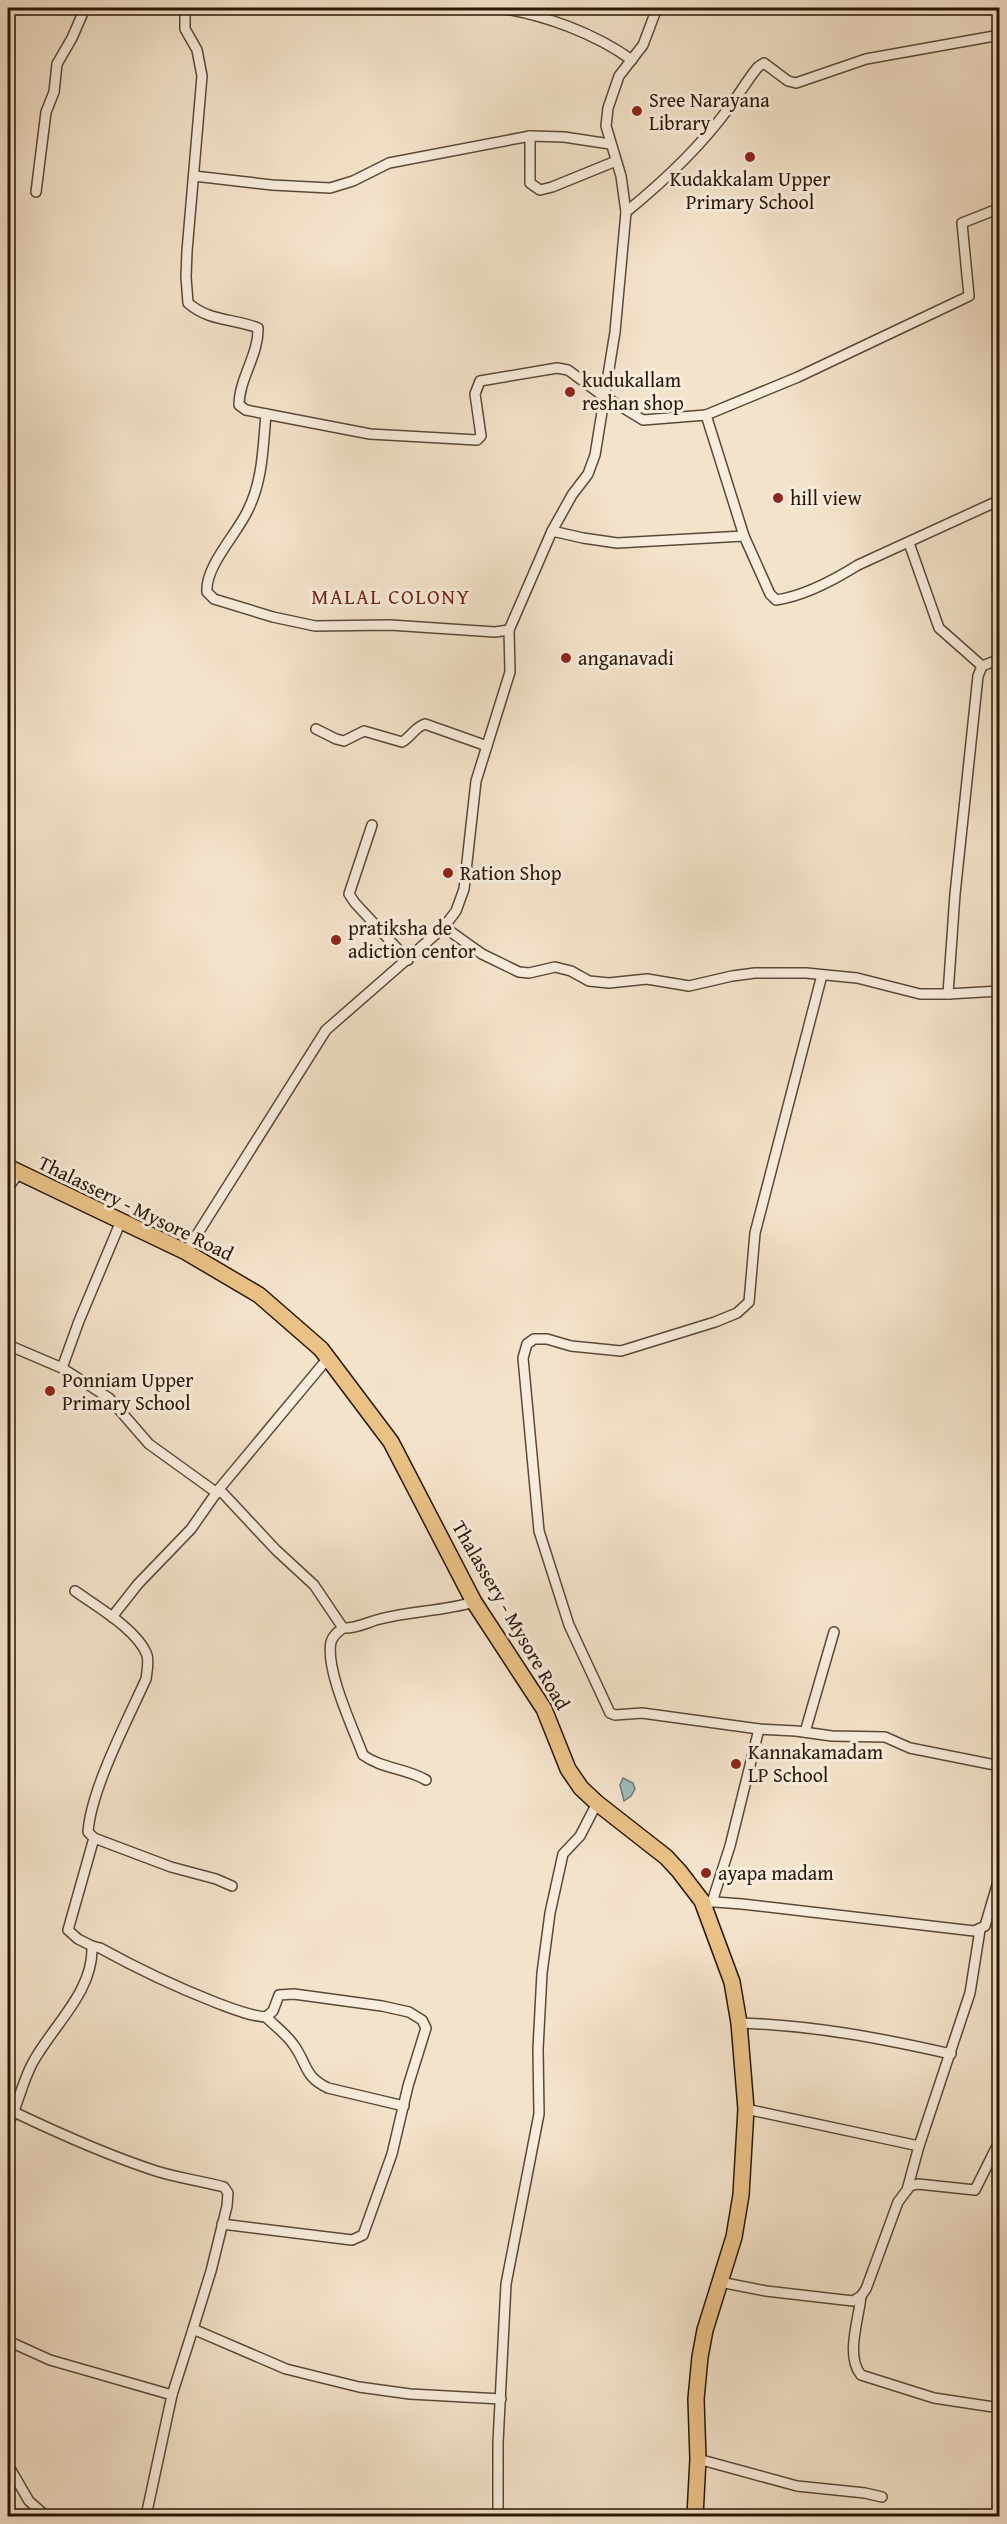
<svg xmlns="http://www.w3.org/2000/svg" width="1007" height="2524" font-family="'Gentium Book Plus',serif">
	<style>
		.water { fill: #9dbdbd; stroke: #6e7a74; stroke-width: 1.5 }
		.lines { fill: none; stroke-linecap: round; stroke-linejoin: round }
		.minor-casing { stroke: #5b4937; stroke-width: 12 }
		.primary-casing { stroke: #281606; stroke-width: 18 }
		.minor { stroke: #f8eddd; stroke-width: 9 }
		.primary { stroke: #eac286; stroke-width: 15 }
		.poi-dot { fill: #8f2418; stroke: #f8eddd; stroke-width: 2 }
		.labels { text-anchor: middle; stroke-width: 6; stroke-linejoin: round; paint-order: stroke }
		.poi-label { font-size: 20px; fill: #281606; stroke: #f8eddd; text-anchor: start }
		.street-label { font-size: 20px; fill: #281606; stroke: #f8eddd }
		.neighbourhood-label { font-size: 21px; letter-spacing: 1.5px; fill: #7a1f14; stroke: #f8eddd }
	</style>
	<rect width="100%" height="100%" fill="#f4e3cb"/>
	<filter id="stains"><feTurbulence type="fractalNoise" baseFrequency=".00333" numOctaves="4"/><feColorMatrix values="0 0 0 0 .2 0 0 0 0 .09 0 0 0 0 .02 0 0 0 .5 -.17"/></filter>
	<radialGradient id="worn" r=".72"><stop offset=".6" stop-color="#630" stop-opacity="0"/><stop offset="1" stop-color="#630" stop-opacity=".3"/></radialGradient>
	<polygon class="water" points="623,1778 633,1783 635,1789 631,1796 624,1801 620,1785"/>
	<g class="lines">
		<g class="minor-casing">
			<g id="minor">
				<path d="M185,8V29L197,50L202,76L187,251L186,277L188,303C210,322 233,318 258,328C259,354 239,379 239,405L246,410L266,414"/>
				<path d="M499,8C545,15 594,33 632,60"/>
				<polyline points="530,136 530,183 540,190 552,187 616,161"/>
				<polyline points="194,176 272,185 330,188 353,181 389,163 530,136 564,137 610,144"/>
				<polyline points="36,192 46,112 54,92 57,64 72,38 85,8"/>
				<path d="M626,212C663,182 700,147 728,109C739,95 747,80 758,67L764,63L788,81L796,83L866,59L1000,35"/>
				<path d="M552,531L583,538L617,543L744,536L770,594L776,600C805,596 834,580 858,565L1000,500"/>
				<polyline points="744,536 706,415 798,377 969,296 962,223 1000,208"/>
				<polyline points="909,543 939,628 982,666"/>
				<path d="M509,630L495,632L390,625L315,626L273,617L214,599L207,592C205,566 237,534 248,510C263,480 263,446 266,414L370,434L477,440L481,436L475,394L480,381L557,368L568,370L599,393L643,420L706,415"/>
				<path d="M316,729L336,739L344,741L364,731L402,742C411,737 415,727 425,724L487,746"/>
				<polyline points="372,825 349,894 355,903 408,960"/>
				<polyline points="444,927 482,954 519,972 529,973 555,967 571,971 589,981 609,983 647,979 689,986 732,976 755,973 806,973 857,978 920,994 948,994 955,894 978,676 982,666 1000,659"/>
				<polyline points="822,975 755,1233 749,1302 737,1313 715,1322 621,1351 571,1346 547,1339 534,1339 527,1344 523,1358 539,1531 569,1625 610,1713 615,1715 642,1713 759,1729 796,1731 832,1736 885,1737 910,1748 1000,1766"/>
				<polyline points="948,994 1000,991"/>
				<polyline points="8,1188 18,1174"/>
				<polyline points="186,1252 326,1030 444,927 456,911 464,889 476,781 510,672 509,630 552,531 572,495 588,474 595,455 615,332 626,212 621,176 606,126 608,108 619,76 643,45 657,8"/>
				<polyline points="8,1345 62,1368 109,1398 149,1444 217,1493"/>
				<polyline points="62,1368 79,1321 121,1221"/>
				<path d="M219,1489L276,1550L314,1585L343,1628C356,1629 368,1622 380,1619C411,1611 444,1611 474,1602"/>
				<polyline points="112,1617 138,1584 191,1529 219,1489 328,1358"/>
				<path d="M343,1628C338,1632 333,1635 331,1642C325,1669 353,1728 363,1755C382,1769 406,1768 426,1780"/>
				<polyline points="805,1732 834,1632"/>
				<polyline points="94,1838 171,1867 216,1879 232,1886"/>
				<polyline points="702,1901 742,1904 974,1931 985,1926 1000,1875"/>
				<polyline points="712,1902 730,1846 759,1729"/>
				<path d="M92,1946L100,1948C138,1969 176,1987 217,2003C233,2009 250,2016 266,2017L273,2011L279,1995L294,1994L382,2006L409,2012L422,2020L426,2028L408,2086L392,2154L363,2235L352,2240L222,2224"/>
				<path d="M266,2017C275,2026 286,2034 293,2044C308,2064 303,2076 328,2088L404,2106"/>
				<path d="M739,2023C811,2025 881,2038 951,2054"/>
				<polyline points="746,2109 919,2146"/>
				<path d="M14,2112C60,2134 107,2155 156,2171C178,2178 202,2181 224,2187L228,2193L227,2206L211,2271L193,2329L286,2369L359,2387L410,2394L501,2399"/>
				<path d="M8,2124C18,2105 22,2083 32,2064C52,2026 94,1992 92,1946L78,1939L68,1930L94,1838L88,1832C91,1789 128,1719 146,1679C147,1671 149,1663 147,1655C138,1630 96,1606 75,1591"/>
				<polyline points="907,2190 919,2146 970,1993 980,1930"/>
				<polyline points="720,2282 766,2291 853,2301 861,2296 866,2289 898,2202 910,2186 918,2184 975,2190 996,2148 1000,2150"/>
				<path d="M861,2296C859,2319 845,2356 861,2375L934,2398L1000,2408"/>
				<polyline points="8,2341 50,2360 172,2395 146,2516"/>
				<polyline points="172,2395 193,2329"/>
				<polyline points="698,2459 797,2486 865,2493 882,2497"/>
				<polyline points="8,2465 29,2501 46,2516"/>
				<polyline points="498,2516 498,2443 506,2284 539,2114 538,2049 542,1973 550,1913 563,1854 580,1836 597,1803"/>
			</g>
		</g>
		<g class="primary-casing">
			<polyline id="primary" points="8,1167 186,1252 259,1295 321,1349 391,1442 474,1602 544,1709 568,1769 581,1788 597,1803 666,1857 679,1871 702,1901 732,1982 739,2023 746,2109 741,2195 734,2237 705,2330 700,2357 696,2399 698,2459 695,2516"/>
		</g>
		<use href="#minor" class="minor"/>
		<use href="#primary" class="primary"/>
	</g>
	<g class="poi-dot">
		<circle cx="637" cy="111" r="6"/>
		<circle cx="750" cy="157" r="6"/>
		<circle cx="570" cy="392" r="6"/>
		<circle cx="778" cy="498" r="6"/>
		<circle cx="566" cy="658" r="6"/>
		<circle cx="448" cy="873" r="6"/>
		<circle cx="336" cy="940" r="6"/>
		<circle cx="50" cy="1391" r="6"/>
		<circle cx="736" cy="1764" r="6"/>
		<circle cx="706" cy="1873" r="6"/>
	</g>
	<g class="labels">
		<g class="poi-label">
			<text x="649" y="107">Sree Narayana<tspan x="649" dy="23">Library</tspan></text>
			<text x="750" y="186" text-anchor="middle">Kudakkalam Upper<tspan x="750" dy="23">Primary School</tspan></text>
			<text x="582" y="387">kudukallam<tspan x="582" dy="23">reshan shop</tspan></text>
			<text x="790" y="505">hill view</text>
			<text x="578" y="665">anganavadi</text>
			<text x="460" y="880">Ration Shop</text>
			<text x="348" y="935">pratiksha de<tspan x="348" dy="23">adiction centor</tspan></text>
			<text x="62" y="1387">Ponniam Upper<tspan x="62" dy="23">Primary School</tspan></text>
			<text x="748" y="1759">Kannakamadam<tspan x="748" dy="23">LP School</tspan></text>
			<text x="718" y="1880">ayapa madam</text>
		</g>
		<g class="street-label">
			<text transform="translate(136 1208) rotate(26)" y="7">Thalassery - Mysore Road</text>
			<text transform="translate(511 1615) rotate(60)" y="7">Thalassery - Mysore Road</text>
		</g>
		<g class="neighbourhood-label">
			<text x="391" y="604">MALAL COLONY</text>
		</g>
	</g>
	<rect width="1007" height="2524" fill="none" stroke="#f4e3cb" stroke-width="30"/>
	<rect x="9" y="9" width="989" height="2506" fill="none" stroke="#281606" stroke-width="3"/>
	<rect x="15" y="15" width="977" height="2494" fill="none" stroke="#281606" stroke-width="1.5"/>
	<rect width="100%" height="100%" filter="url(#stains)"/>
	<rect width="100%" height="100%" fill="url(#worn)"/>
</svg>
